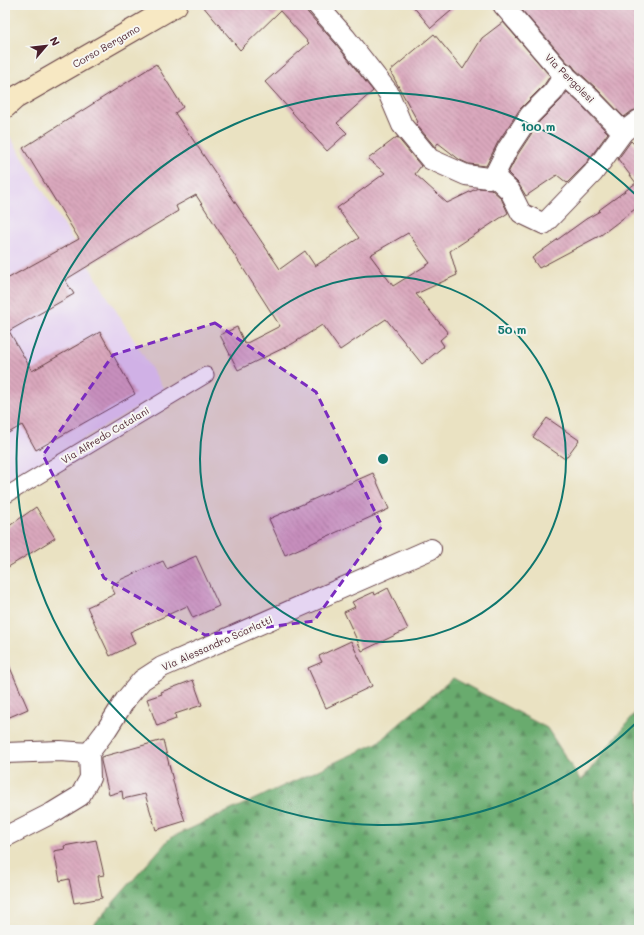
<svg xmlns="http://www.w3.org/2000/svg" width="644" height="935" font-family="Mali,sans-serif">
	<style>
		.built { fill: #e5d3f1 }
		.forest { fill: url(#forest-firs); stroke: #5a654c }
		.building { fill: url(#building-back-hatch); fill-rule: evenodd }
		.lines { fill: none; stroke-linecap: round; stroke-linejoin: round }
		.pedestrian-casing { stroke: #623c42; stroke-width: 17 }
		.minor-casing { stroke: #623c42; stroke-width: 22 }
		.secondary-casing { stroke: #623c42; stroke-width: 24 }
		.pedestrian { stroke: #fff; stroke-width: 15 }
		.minor { stroke: #fff; stroke-width: 20 }
		.secondary { stroke: #f7e8c3; stroke-width: 22 }
		.marked { fill: #7b2cbf; fill-opacity: 0.2; stroke: #7b2cbf; stroke-width: 3; stroke-dasharray: 8 5; stroke-linejoin: round }
		.ring { fill: none; stroke: #0f766e; stroke-width: 2 }
		.labels { text-anchor: middle; stroke-width: 4; stroke-linejoin: round; paint-order: stroke }
		.street-label { font-size: 10px; fill: #4a1f2b; stroke: #f6f6f2 }
		.centre { fill: #0f766e; stroke: #f6f6f2; stroke-width: 2 }
		.ring-label { font-size: 12px; text-anchor: middle; font-weight: bold; fill: #0f766e; stroke: #f6f6f2; stroke-width: 4; stroke-linejoin: round; paint-order: stroke }
	</style>
	<defs>
		<pattern id="forest-firs" width="22" height="20" patternUnits="userSpaceOnUse"><rect width="22" height="20" fill="#69ab6e"/><path d="M5 1l3.5 6h-7zM16 11l3.5 6h-7z" fill="#588b5b"/></pattern>
		<pattern id="building-back-hatch" width="6" height="6" patternUnits="userSpaceOnUse"><rect width="6" height="6" fill="#daa8bd"/><path d="M-1 5l2 2M0 0l6 6M5-1l2 2" fill="none" stroke="#b3889a"/></pattern>
	</defs>
	<rect width="100%" height="100%" fill="#f6f6f2"/>
	<filter id="ink" filterUnits="userSpaceOnUse"><feTurbulence type="fractalNoise" baseFrequency=".025" numOctaves="2"/><feDisplacementMap in="SourceGraphic" scale="8" xChannelSelector="R" yChannelSelector="G"/><feConvolveMatrix kernelMatrix="1 2 1 2 8 2 1 2 1" color-interpolation-filters="sRGB"/></filter>
	<filter id="wash" filterUnits="userSpaceOnUse"><feTurbulence type="fractalNoise" baseFrequency=".012" numOctaves="4" result="noise"/><feDisplacementMap in="SourceGraphic" scale="16" xChannelSelector="R" yChannelSelector="G"/><feGaussianBlur stdDeviation="0.9" result="paint"/><feColorMatrix in="noise" values="0 0 0 0 0 0 0 0 0 0 0 0 0 0 0 0 0 1.4 0 .05"/><feComposite in="paint" operator="in"/></filter>
	<g filter="url(#wash)">
		<rect width="100%" height="100%" fill="#eae2c2"/>
		<polygon class="built" points="9,135 165,391 5,484 5,138"/>
		<polygon class="forest" points="453,678 547,728 581,781 639,708 639,930 89,930 170,838 377,743"/>
		<g id="blocks">
			<g class="building">
				<polygon points="202,5 306,5 306,8 308,13 336,44 373,91 337,123 347,133 327,151 265,82 309,43 280,11 240,50"/>
				<polygon points="412,5 458,5 431,28"/>
				<polygon points="527,5 639,5 639,109 632,111 624,117 596,88 575,69 572,65 568,63 521,9"/>
				<polygon points="503,22 550,76 544,85 520,109 498,142 486,166 469,164 460,160 438,143 435,147 416,124 418,122 390,71 434,34 463,69 482,38"/>
				<path d="M156,64L183,107L175,113L280,269L305,251L315,266L359,238L337,208L385,173L368,159L397,137L421,166L415,174L447,203L478,188L491,189L501,198L508,213L450,251L457,275L416,294L448,333L440,340L444,346L422,364L386,319L340,350L322,325L292,344L238,370L220,335L237,327L245,344L280,326L196,195L176,206L178,211L65,280L74,294L9,331L32,371L100,332L135,394L36,450L22,425L5,435V280L79,239L23,148ZM408,233L430,263L393,286L370,255Z"/>
				<polygon points="567,92 580,104 608,133 584,166 567,183 557,175 526,196 518,183 508,173 518,154 539,122 561,100"/>
				<polygon points="631,141 639,149 639,206 601,235 539,268 532,258 586,219 600,211 599,210 636,183 618,159"/>
				<polygon points="547,418 579,440 565,459 533,437"/>
				<polygon points="373,473 389,509 285,555 269,519"/>
				<polygon points="36,507 55,538 5,569 5,529"/>
				<polygon points="196,556 219,606 193,618 187,606 130,632 135,644 110,656 87,607 115,594 111,586 122,579 163,561 167,569"/>
				<polygon points="388,588 408,629 362,651 344,612 355,607 352,602 374,592 375,595"/>
				<polygon points="351,641 372,686 326,708 308,668 322,662 319,656"/>
				<polygon points="5,656 28,709 5,719"/>
				<polygon points="193,680 202,705 175,714 176,719 157,726 147,699 162,694 161,692"/>
				<polygon points="163,740 178,801 185,821 156,830 145,794 123,799 122,791 109,795 101,761 101,757"/>
				<polygon points="96,840 104,875 98,876 102,898 74,903 69,879 60,881 54,851 65,849 64,846"/>
			</g>
		</g>
	</g>
	<g filter="url(#ink)">
		<use href="#blocks" fill-opacity="0" stroke="#623c42" stroke-width="1"/>
		<g class="lines">
			<g class="pedestrian-casing">
				<polyline id="pedestrian" points="5,496 206,375"/>
			</g>
			<g class="minor-casing">
				<g id="minor">
					<polyline points="317,5 345,37 388,92 402,125 430,159 466,175 488,178 494,176 510,191 521,213 544,224 593,173 623,132 639,120"/>
					<polyline points="503,5 560,71 588,96 623,132"/>
					<polyline points="494,176 508,148 530,115 553,92 565,74"/>
					<polyline points="5,753 60,751 89,753"/>
					<polyline points="5,837 52,813 80,796 90,778 89,753 107,729 126,699 142,680 162,667 431,549"/>
				</g>
			</g>
			<g class="secondary-casing">
				<polyline id="secondary" points="5,107 15,98 133,30 176,5"/>
			</g>
			<use href="#pedestrian" class="pedestrian"/>
			<use href="#minor" class="minor"/>
			<use href="#secondary" class="secondary"/>
		</g>
	</g>
	<path class="marked" d="M215,323L316,392L382,526L314,621L205,635L104,578L43,455L113,355Z"/>
	<g class="ring">
		<circle cx="383" cy="459" r="183"/>
		<path d="M637 722A366 366 0 1 1 637 196"/>
	</g>
	<g class="labels">
		<g class="street-label">
			<text transform="translate(106 46) rotate(-30)" y="4">Corso Bergamo</text>
			<text transform="translate(570 78) rotate(45)" y="4">Via Pergolesi</text>
			<text transform="translate(105 435) rotate(-31)" y="4">Via Alfredo Catalani</text>
			<text transform="translate(217 643) rotate(-24)" y="4">Via Alessandro Scarlatti</text>
		</g>
	</g>
	<circle cx="383" cy="459" r="6" class="centre"/>
	<g class="ring-label">
		<text x="538" y="131">100 m</text>
		<text x="512" y="334">50 m</text>
	</g>
	<rect width="644" height="935" fill="none" stroke="#f6f6f2" stroke-width="20"/>
	<g transform="translate(46 46) rotate(62)" stroke="#f6f6f2" stroke-width="3" paint-order="stroke">
	<path d="M0-3L7 15L0 10L-7 15Z" fill="#4a1f2b"/>
	<text y="-6" font-size="11" font-weight="bold" text-anchor="middle" fill="#4a1f2b">N</text>
	</g>
</svg>
